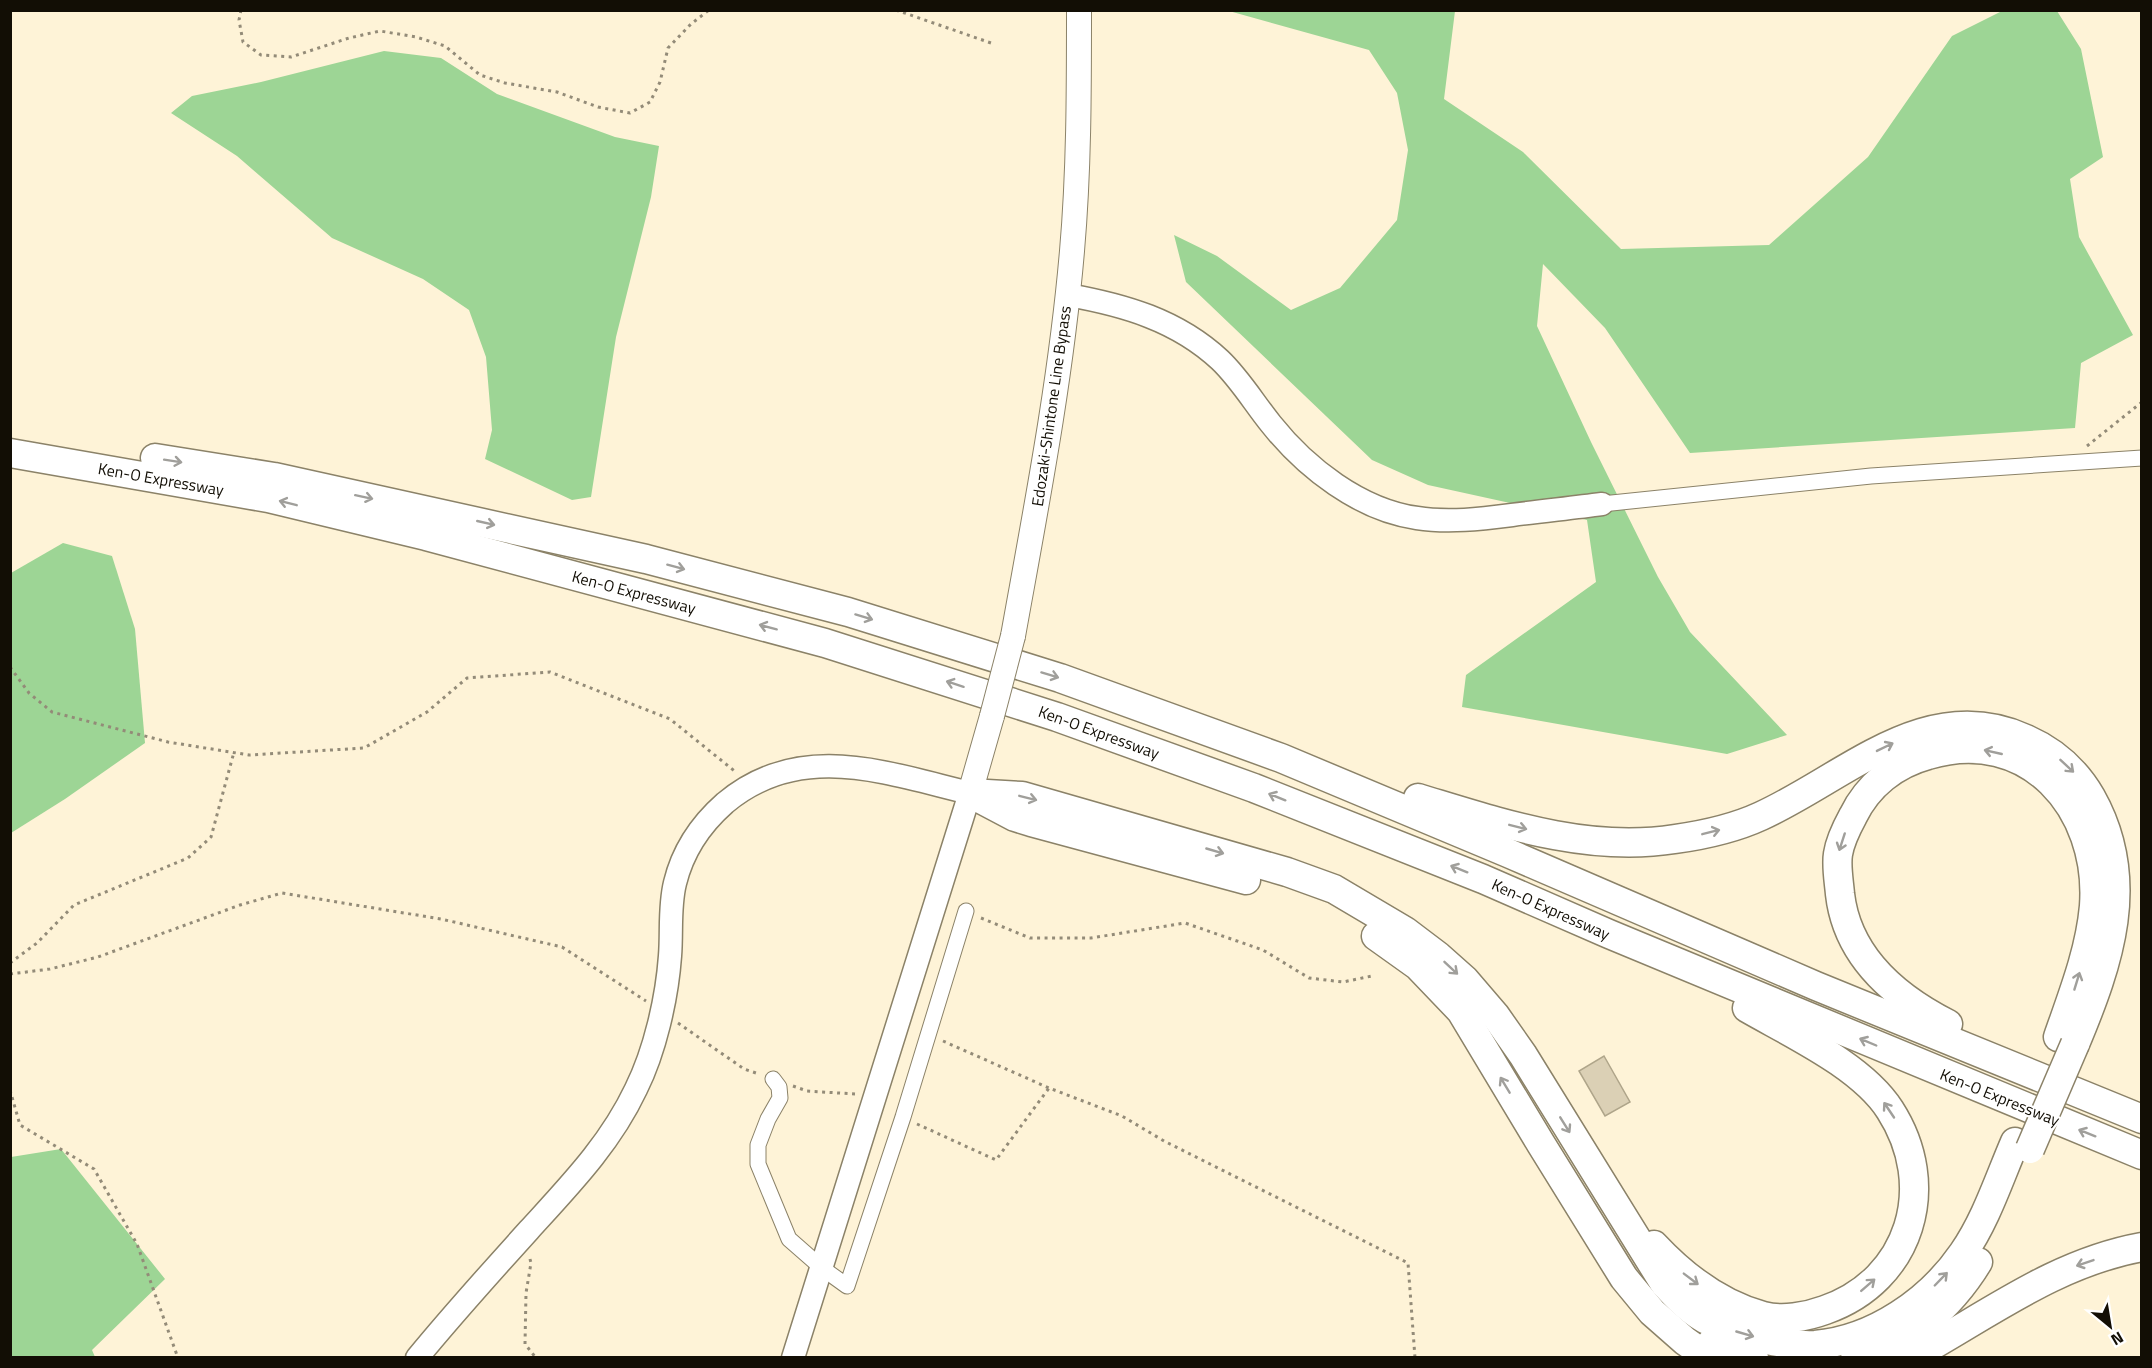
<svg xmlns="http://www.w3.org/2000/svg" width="2152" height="1368" font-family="'Titillium Web',sans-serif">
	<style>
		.forest { fill: #9dd595 }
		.building { fill: #dbd0b5; stroke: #afa58a; stroke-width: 1.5 }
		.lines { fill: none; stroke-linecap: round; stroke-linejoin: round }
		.street-casing { stroke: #8b8268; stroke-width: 17 }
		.secondary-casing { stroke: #8b8268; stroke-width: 25 }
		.primary-casing { stroke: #8b8268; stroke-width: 26 }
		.highway-casing { stroke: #8b8268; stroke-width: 31 }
		.path { stroke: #938b78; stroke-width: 3; stroke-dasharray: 3 4.5; stroke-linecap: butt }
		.street { stroke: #fff; stroke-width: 15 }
		.secondary { stroke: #fff; stroke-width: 22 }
		.primary { stroke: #fff; stroke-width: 24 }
		.highway { stroke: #fff; stroke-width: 28 }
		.primary-bridge-casing { stroke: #8b8268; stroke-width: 26; stroke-linecap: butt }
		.highway-bridge-casing { stroke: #8b8268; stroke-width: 31; stroke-linecap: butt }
		.primary-bridge { stroke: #fff; stroke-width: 24 }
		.highway-bridge { stroke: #fff; stroke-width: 28 }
		.oneway { stroke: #a09f9b }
		.labels { text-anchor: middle; stroke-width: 4.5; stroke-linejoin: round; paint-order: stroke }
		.street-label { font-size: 16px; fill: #120e05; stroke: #fff }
	</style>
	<rect width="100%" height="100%" fill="#fef3d7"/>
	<g class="forest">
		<polygon points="1229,11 1455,11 1444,99 1523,152 1621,249 1769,245 1868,157 1952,36 2002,11 2057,11 2081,49 2103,157 2070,179 2079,237 2133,335 2081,363 2075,428 1690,453 1605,328 1543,264 1537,326 1591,442 1658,577 1690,632 1787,735 1727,754 1462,707 1466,675 1596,582 1587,520 1428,485 1372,460 1186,282 1174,235 1217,256 1291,310 1340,288 1397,220 1408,150 1397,93 1369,50"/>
		<polygon points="384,51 441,58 497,94 615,137 659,146 651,197 616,337 591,497 572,500 485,459 492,430 486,357 469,310 423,279 332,238 237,156 171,113 192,96 261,82"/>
		<polygon points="63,543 112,556 135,629 145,743 65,799 11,833 11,573"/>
		<polygon points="61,1149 165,1279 92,1350 95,1357 11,1357 11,1157"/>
	</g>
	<polygon class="building" points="1604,1056 1630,1102 1605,1116 1579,1071"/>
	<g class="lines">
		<g class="street-casing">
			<g id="street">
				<polyline points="1602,504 1871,476 2142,458"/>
				<polyline points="773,1079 779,1087 780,1098 768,1119 758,1145 758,1164 789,1239 822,1268 847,1286 903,1117 966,911"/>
			</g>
		</g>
		<g class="secondary-casing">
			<g id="secondary">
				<path d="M1068,295C1124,305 1177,320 1220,360C1240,379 1254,403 1271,424C1306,468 1360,510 1417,518C1448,523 1481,519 1512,515C1542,511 1572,508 1602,504"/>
				<path d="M417,1358C453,1314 491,1272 529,1230C570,1185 610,1144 636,1089C655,1051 667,998 670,956C672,932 669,907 675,883C683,850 700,825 725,803C800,740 886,773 970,793L793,1358"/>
			</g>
		</g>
		<g class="primary-casing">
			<g id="primary">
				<path d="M1013,636C1036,508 1061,380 1072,251C1079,171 1079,90 1079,10"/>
				<polyline points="970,793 992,716"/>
			</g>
		</g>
		<g class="highway-casing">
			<g id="highway">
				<polyline points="10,453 268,498 426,536 825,643 1057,717 1254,788 1483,879 1609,934 2142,1155"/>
				<polyline points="155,458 274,477 646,559 848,612 1060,678 1281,758 1508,853 1816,986 2142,1119"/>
				<path d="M970,793L1022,796L1287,872L1334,889L1405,931L1438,956L1465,980L1495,1015L1523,1055L1664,1283C1676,1296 1689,1310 1705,1319C1718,1326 1733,1330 1748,1335C1769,1341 1793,1346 1815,1345C1874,1340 1930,1301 1963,1253C1986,1220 1999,1179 2015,1142"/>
				<polyline points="979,798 1015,817 1031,822 1246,880"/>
				<path d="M1418,798C1501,823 1587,853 1675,839C1704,835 1735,828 1761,816C1845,778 1927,693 2026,739C2053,751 2076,771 2091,797C2138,880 2109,963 2075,1044"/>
				<polyline points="1376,936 1418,966 1461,1011 1541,1144 1624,1278 1652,1312 1685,1341 1709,1358"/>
				<path d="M1948,1024C1895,997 1847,956 1840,894C1839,882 1836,866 1838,854C1840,841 1847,827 1853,816C1868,785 1895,764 1928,755C2028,725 2101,808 2094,906C2090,951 2073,994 2058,1037"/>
				<path d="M1654,1245C1684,1277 1719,1304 1763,1316C1782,1321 1806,1317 1825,1310C1911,1280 1939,1186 1890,1110C1862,1066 1792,1034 1747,1008"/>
				<polyline points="1712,1342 1754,1358"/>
				<path d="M1855,1358C1908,1344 1950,1308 1978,1262"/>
				<path d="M1910,1358C1987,1316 2054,1263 2142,1247"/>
			</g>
		</g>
		<g class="path">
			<polyline points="241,10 239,20 243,42 261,55 291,57 349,38 380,31 416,37 445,46 480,75 505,83 557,92 598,107 630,113 650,102 660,82 668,48 691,24 709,10"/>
			<polyline points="896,10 991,43"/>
			<polyline points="2087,446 2142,402"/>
			<polyline points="10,667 29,693 52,712 168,742 249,755 364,748 427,712 467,678 550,672 670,719 737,773"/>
			<polyline points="981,918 1030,938 1091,938 1185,923 1263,950 1309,978 1343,982 1372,976"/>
			<polyline points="10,963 37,943 74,905 188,858 211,837 234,752"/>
			<polyline points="10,974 50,969 98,957 240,905 282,893 441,919 562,947 646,1001"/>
			<polyline points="678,1023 744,1069 759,1074"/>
			<polyline points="943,1041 1049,1088 1122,1116 1164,1141 1408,1263 1415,1358"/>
			<polyline points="793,1086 807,1091 855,1094"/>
			<polyline points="10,1090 20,1125 94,1169 137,1244 178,1358"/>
			<polyline points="917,1124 996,1160 1049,1088"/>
			<polyline points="530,1259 531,1263 526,1293 525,1344 536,1358"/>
		</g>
		<use href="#street" class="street"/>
		<use href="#secondary" class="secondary"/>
		<use href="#primary" class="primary"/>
		<use href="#highway" class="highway"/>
		<g class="primary-bridge-casing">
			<polyline id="primary-bridge" points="992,716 1013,636"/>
		</g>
		<g class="highway-bridge-casing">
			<polyline id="highway-bridge" points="2030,1149 2075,1044"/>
		</g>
		<use href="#primary-bridge" class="primary-bridge"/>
		<use href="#highway-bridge" class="highway-bridge"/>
	</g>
	<defs><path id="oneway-shaft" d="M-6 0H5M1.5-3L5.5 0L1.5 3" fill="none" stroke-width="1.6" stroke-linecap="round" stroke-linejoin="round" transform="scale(1.5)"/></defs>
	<g class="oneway">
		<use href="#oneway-shaft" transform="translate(173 461) rotate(9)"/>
		<use href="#oneway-shaft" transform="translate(364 497) rotate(12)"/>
		<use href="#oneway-shaft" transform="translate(288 503) rotate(-166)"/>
		<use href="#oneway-shaft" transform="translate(486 523) rotate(13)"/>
		<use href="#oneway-shaft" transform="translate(676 567) rotate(15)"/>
		<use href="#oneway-shaft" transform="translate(864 617) rotate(17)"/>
		<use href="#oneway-shaft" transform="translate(768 627) rotate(-165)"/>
		<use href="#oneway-shaft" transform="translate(1050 675) rotate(17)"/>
		<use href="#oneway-shaft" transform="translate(955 684) rotate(-162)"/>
		<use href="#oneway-shaft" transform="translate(1885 747) rotate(-26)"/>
		<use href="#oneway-shaft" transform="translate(1993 752) rotate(-167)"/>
		<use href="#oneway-shaft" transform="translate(2067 766) rotate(43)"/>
		<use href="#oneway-shaft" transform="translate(1277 797) rotate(-158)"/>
		<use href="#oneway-shaft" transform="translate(1028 798) rotate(14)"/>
		<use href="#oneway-shaft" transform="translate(1518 827) rotate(14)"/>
		<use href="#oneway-shaft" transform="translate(1711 832) rotate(-14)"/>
		<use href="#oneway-shaft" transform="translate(1842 842) rotate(108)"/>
		<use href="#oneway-shaft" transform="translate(1215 851) rotate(16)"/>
		<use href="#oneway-shaft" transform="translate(1459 869) rotate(-158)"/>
		<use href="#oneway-shaft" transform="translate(1451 968) rotate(43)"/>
		<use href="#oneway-shaft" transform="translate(2077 981) rotate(-73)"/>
		<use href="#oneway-shaft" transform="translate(1868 1042) rotate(-157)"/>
		<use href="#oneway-shaft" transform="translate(1505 1085) rotate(-121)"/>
		<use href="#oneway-shaft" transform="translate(1889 1110) rotate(-124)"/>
		<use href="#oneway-shaft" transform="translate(1565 1125) rotate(58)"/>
		<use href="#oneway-shaft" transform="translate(2087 1133) rotate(-158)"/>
		<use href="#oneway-shaft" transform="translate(2085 1263) rotate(161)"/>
		<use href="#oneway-shaft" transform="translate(1691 1279) rotate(37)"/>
		<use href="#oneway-shaft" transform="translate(1941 1279) rotate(-46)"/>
		<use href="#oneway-shaft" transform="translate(1868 1285) rotate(-41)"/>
		<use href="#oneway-shaft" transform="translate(1745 1334) rotate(16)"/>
	</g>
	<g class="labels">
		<g class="street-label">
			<text transform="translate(1051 406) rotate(-82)" y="6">Edozaki-Shintone Line Bypass</text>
			<text transform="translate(161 479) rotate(10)" y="6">Ken-O Expressway</text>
			<text transform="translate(634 592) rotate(15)" y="6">Ken-O Expressway</text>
			<text transform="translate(1099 732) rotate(20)" y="6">Ken-O Expressway</text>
			<text transform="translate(1551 909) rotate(24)" y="6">Ken-O Expressway</text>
			<text transform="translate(2000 1097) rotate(22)" y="6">Ken-O Expressway</text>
		</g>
	</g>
	<rect width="2152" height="1368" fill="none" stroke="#120e05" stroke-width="24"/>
	<g transform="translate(2110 1326) rotate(150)" stroke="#ffffff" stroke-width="4.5" paint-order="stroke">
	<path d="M0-4.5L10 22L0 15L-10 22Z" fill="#120e05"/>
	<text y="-9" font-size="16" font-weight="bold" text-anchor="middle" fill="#120e05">N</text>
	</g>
</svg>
